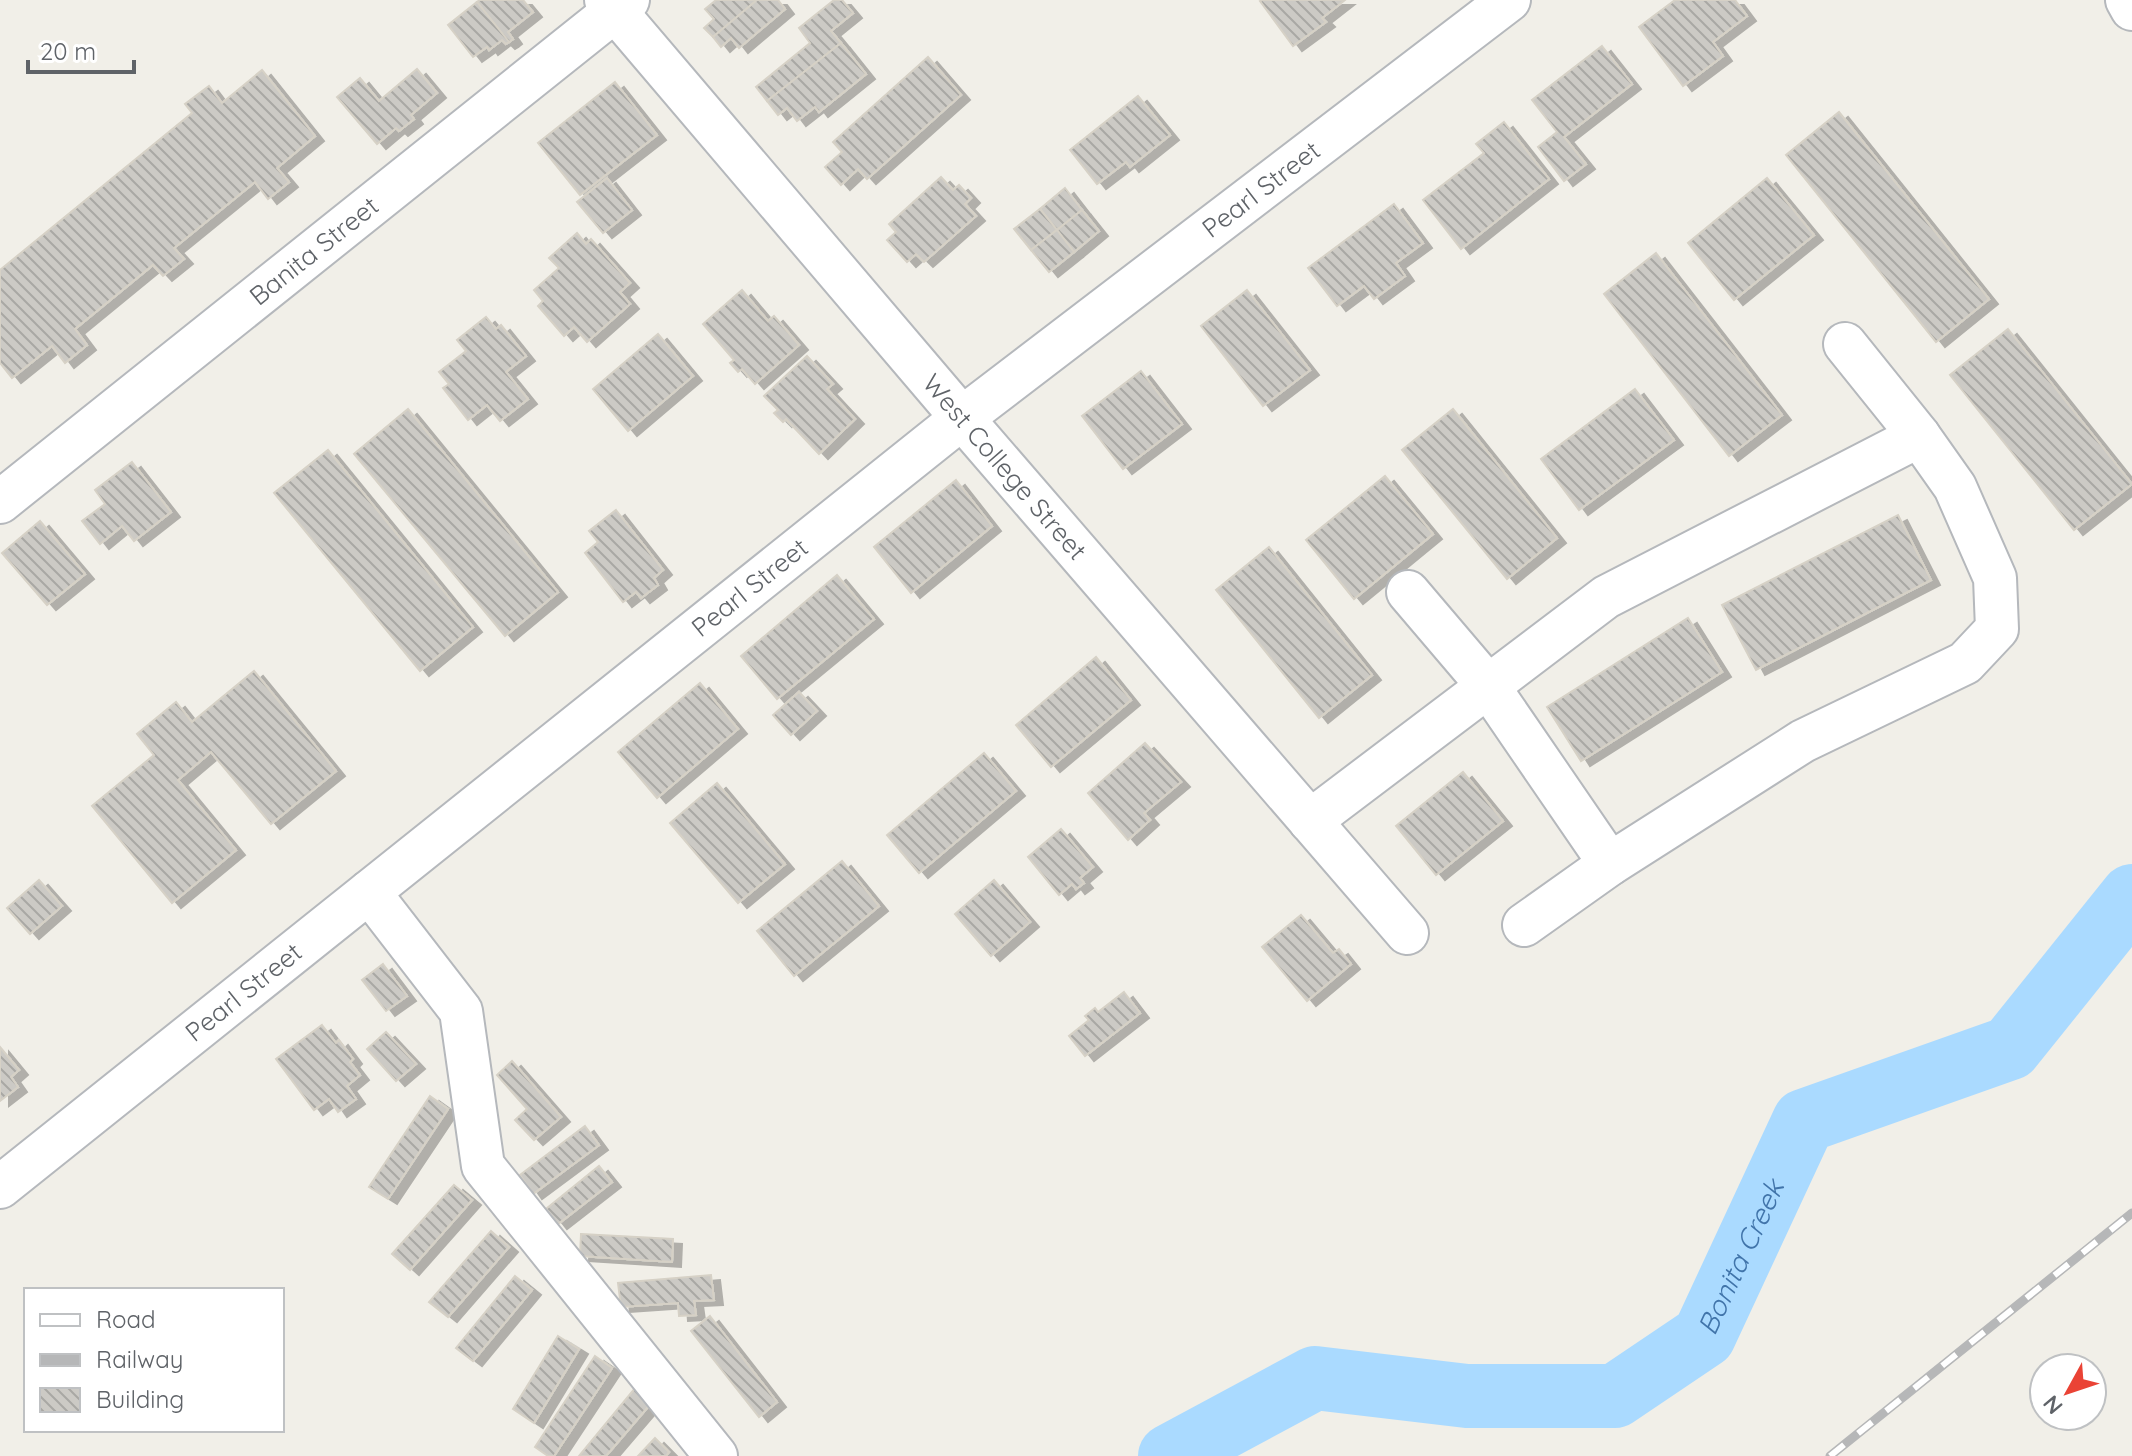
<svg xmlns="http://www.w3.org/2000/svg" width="2132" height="1456" font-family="Quicksand,sans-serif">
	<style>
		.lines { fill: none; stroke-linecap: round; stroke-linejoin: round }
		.river { stroke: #aadaff; stroke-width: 64 }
		.building { fill: url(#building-back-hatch); stroke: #d6d1c6; stroke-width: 2; filter: url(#shadow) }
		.minor-casing { stroke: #b5b8bc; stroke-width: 46 }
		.minor { stroke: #fff; stroke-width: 42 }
		.rail-casing { stroke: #b6b7b8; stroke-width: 9 }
		.rail { stroke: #fff; stroke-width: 6; stroke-dasharray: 18; stroke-linecap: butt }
		.labels { text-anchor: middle; stroke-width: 7; stroke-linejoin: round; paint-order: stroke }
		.street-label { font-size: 26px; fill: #5f6368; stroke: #fff }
		.water-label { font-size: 28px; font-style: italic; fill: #4174aa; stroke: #fff }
	</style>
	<defs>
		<pattern id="building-back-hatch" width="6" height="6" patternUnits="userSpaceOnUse" patternTransform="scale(2)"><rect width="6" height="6" fill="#cccac5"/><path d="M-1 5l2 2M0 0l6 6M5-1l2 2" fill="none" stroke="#a9a8a4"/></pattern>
		<filter id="shadow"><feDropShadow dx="9" dy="5" stdDeviation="0" flood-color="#0004"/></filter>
	</defs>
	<rect width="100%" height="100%" fill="#f1efe8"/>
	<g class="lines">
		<path class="river" id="s1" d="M1170,1456L1315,1378L1467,1396H1615L1704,1336L1804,1121L2010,1048L2132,896"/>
	</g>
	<g class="building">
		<polygon points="480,0 523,0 533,12 508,32 513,39 509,42 477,2"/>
		<polygon points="716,0 757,0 713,37 704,28 714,19 705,9"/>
		<polygon points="757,0 778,0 785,9 739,48 731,38 721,47 713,37"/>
		<polygon points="834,0 842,0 853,13 831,31 841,43 767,101 756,87 810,43 799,28"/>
		<polygon points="1262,0 1345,0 1322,18 1326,22 1293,46 1260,1"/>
		<polygon points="1675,0 1735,0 1747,16 1713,42 1723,56 1683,86 1639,27"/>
		<polygon points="477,2 509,42 506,44 502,40 489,50 487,47 473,57 448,25"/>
		<polygon points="841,43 866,74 819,112 815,107 797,121 787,108 778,115 767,101"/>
		<polygon points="1602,46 1632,84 1564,137 1586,164 1564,181 1538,147 1557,132 1532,100"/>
		<polygon points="928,57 961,95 867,179 858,169 841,185 825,167 842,152 833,142"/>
		<polygon points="417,69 437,93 411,115 414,119 399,131 396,128 377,144 337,97 360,78 379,101"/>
		<polygon points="262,70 315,136 277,168 289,182 268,199 255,182 174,248 184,259 163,276 153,265 75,329 87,345 65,363 52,346 12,378 0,363 0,270 192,113 185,104 209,86 222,103"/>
		<polygon points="615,82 657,135 580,195 538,143"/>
		<polygon points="1138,96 1170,135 1130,167 1126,162 1097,184 1070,150"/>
		<polygon points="1839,112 1989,299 1936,342 1786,155"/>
		<polygon points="1504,122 1549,179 1461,249 1423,200 1484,153 1476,144"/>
		<polygon points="941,177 953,190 959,185 971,198 965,204 976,216 924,262 916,254 907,262 887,240 896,232 889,224"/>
		<polygon points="607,178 632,210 603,233 577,202"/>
		<polygon points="1767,178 1814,235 1734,300 1688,243"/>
		<polygon points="1065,188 1082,210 1057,230 1040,209"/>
		<polygon points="1394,204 1423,243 1396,263 1405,276 1374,299 1364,286 1337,306 1308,268"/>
		<polygon points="1040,209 1057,230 1031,250 1014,229"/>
		<polygon points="1082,210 1099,231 1074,252 1057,230"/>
		<polygon points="1057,230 1074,252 1049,272 1031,250"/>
		<polygon points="577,233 586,244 591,239 630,283 620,292 630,304 587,342 574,327 564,336 538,306 543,301 534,290 559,268 549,258"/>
		<polygon points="1656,253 1782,415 1729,456 1604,294"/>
		<polygon points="742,290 768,321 774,316 799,345 755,384 742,369 738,372 730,363 734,360 703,324"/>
		<polygon points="1247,290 1310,370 1263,406 1201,326"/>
		<polygon points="486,317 496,329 501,325 526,356 506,372 528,399 500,421 487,405 468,420 443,388 449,384 439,372 466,351 457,340"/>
		<polygon points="2008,329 2132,484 2074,530 1950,375"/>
		<polygon points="658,334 693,376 628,431 593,389"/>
		<polygon points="807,356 833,384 827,389 855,419 819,454 786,419 783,422 774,413 778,410 764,396"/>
		<polygon points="1141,371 1182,424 1123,469 1082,416"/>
		<polygon points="1635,389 1674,440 1579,510 1541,459"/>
		<polygon points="408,409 558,592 505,636 354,454"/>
		<polygon points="1453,409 1557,538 1507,579 1402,450"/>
		<polygon points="328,450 473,627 420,671 274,493"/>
		<polygon points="132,462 171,512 134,541 122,526 100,544 82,521 105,504 95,490"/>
		<polygon points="1385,476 1433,534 1354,599 1306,540"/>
		<polygon points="956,480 992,526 911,593 874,547"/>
		<polygon points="616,510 663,570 654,578 658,585 641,598 636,592 623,602 585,553 598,542 589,531"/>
		<polygon points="1898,515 1931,580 1756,670 1722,605"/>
		<polygon points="40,521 85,574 47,605 2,553"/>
		<polygon points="1269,547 1372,675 1319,718 1216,590"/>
		<polygon points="837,575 874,619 777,699 741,656"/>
		<polygon points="1688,618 1722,672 1581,761 1547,707"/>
		<polygon points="1096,657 1131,700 1051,767 1016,725"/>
		<polygon points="254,671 336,771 271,824 211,752 178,780 236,850 172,903 92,806 154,755 137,734 176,702 192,722"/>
		<polygon points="700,683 738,729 657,798 618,752"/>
		<polygon points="799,692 817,711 791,735 773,715"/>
		<polygon points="1145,743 1181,782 1144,813 1150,820 1128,840 1088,793"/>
		<polygon points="984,753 1016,791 919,873 887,835"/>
		<polygon points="1463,772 1503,821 1436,875 1396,826"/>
		<polygon points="717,783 785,864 738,903 670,823"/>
		<polygon points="1061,829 1093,867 1080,878 1084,883 1076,889 1072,884 1059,895 1028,857"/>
		<polygon points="842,861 879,906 794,976 757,931"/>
		<polygon points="39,880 62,906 30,934 7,908"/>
		<polygon points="994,880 1030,922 991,956 955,914"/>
		<polygon points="1301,915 1333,953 1339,949 1351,964 1307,1001 1262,947"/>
		<polygon points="383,964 407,996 386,1011 362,980"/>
		<polygon points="1124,992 1140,1013 1085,1056 1069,1036 1089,1020 1085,1016 1095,1008 1098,1012"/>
		<polygon points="322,1025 336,1043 339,1040 353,1059 350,1062 360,1075 347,1086 356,1099 338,1112 329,1099 314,1110 276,1059"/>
		<polygon points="386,1032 416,1064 396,1081 367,1049"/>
		<polygon points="0,1047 19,1070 11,1077 18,1087 0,1101"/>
		<polygon points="512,1061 561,1117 534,1140 515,1120 527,1109 497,1075"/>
		<polygon points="430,1096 448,1109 388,1199 369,1187"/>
		<polygon points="585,1126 599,1145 533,1194 520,1175"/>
		<polygon points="599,1166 612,1182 558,1224 546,1209"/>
		<polygon points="454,1185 472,1200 410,1270 392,1254"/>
		<polygon points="491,1231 509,1247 448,1317 429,1302"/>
		<polygon points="581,1234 673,1239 672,1262 580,1256"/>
		<polygon points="711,1275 714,1300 694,1301 696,1315 679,1316 678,1303 621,1307 618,1283"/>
		<polygon points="515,1276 532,1290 473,1361 456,1348"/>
		<polygon points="710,1316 777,1402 759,1417 691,1331"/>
		<polygon points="558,1336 579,1349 534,1423 513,1409"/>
		<polygon points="595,1356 612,1368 554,1456 548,1456 535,1447"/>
		<polygon points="636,1387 653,1401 606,1456 579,1456"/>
		<polygon points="655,1438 669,1452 666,1456 638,1456"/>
	</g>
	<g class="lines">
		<g class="minor-casing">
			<g id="minor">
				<path id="s2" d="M606,0L962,418L1407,933"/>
				<polyline points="2127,0 2132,9"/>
				<path id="s3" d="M0,502L628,0"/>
				<polyline points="1408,592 1488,686 1610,864"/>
				<polyline points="1310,821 1606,597 1919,436"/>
				<polyline points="369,892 461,1011 483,1166 716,1456"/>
				<polyline points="1524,925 1610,864 1803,741 1965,663 1997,629 1995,578 1955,487 1919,436 1845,344"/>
				<path id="s4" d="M0,1187L962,418L1509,0"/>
			</g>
		</g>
		<use href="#minor" class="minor"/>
		<g class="rail-casing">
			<polyline id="rail" points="1830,1456 2132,1213"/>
		</g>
		<use href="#rail" class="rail"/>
	</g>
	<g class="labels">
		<g class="street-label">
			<text dy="9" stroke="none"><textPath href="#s4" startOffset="1608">Pearl Street</textPath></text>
			<text dy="9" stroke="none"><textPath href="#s3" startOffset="402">Banita Street</textPath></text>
			<text dy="9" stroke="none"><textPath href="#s2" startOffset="614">West College Street</textPath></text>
			<text dy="9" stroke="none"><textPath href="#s4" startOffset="960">Pearl Street</textPath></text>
			<text dy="9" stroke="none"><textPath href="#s4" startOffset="312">Pearl Street</textPath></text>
		</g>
		<g class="water-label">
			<text dy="10" stroke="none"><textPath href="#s1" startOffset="660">Bonita Creek</textPath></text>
		</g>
	</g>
	<rect x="24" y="1288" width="260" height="144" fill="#ffffff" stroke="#bfc1c3" stroke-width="2"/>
	<rect x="40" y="1314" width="40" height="12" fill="#ffffff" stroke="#bfc1c3" stroke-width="2"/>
	<text x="96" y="1328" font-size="24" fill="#5f6368">Road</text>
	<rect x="40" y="1354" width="40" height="12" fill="#b6b7b8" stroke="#bfc1c3" stroke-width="2"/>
	<text x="96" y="1368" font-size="24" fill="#5f6368">Railway</text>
	<rect x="40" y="1388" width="40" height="24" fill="url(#building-back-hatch)" stroke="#bfc1c3" stroke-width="2"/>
	<text x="96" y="1408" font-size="24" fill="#5f6368">Building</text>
	<g transform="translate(2068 1392) rotate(230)"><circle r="38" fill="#ffffff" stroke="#bfc1c3" stroke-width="2"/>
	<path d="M0-6L14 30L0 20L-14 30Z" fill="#ea4335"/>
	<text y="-12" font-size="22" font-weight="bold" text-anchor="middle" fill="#5f6368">N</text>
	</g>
	<path d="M28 60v12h106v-12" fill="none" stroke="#5f6368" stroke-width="4"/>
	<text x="40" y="60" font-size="24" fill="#5f6368" stroke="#ffffff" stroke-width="6" paint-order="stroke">20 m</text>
</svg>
